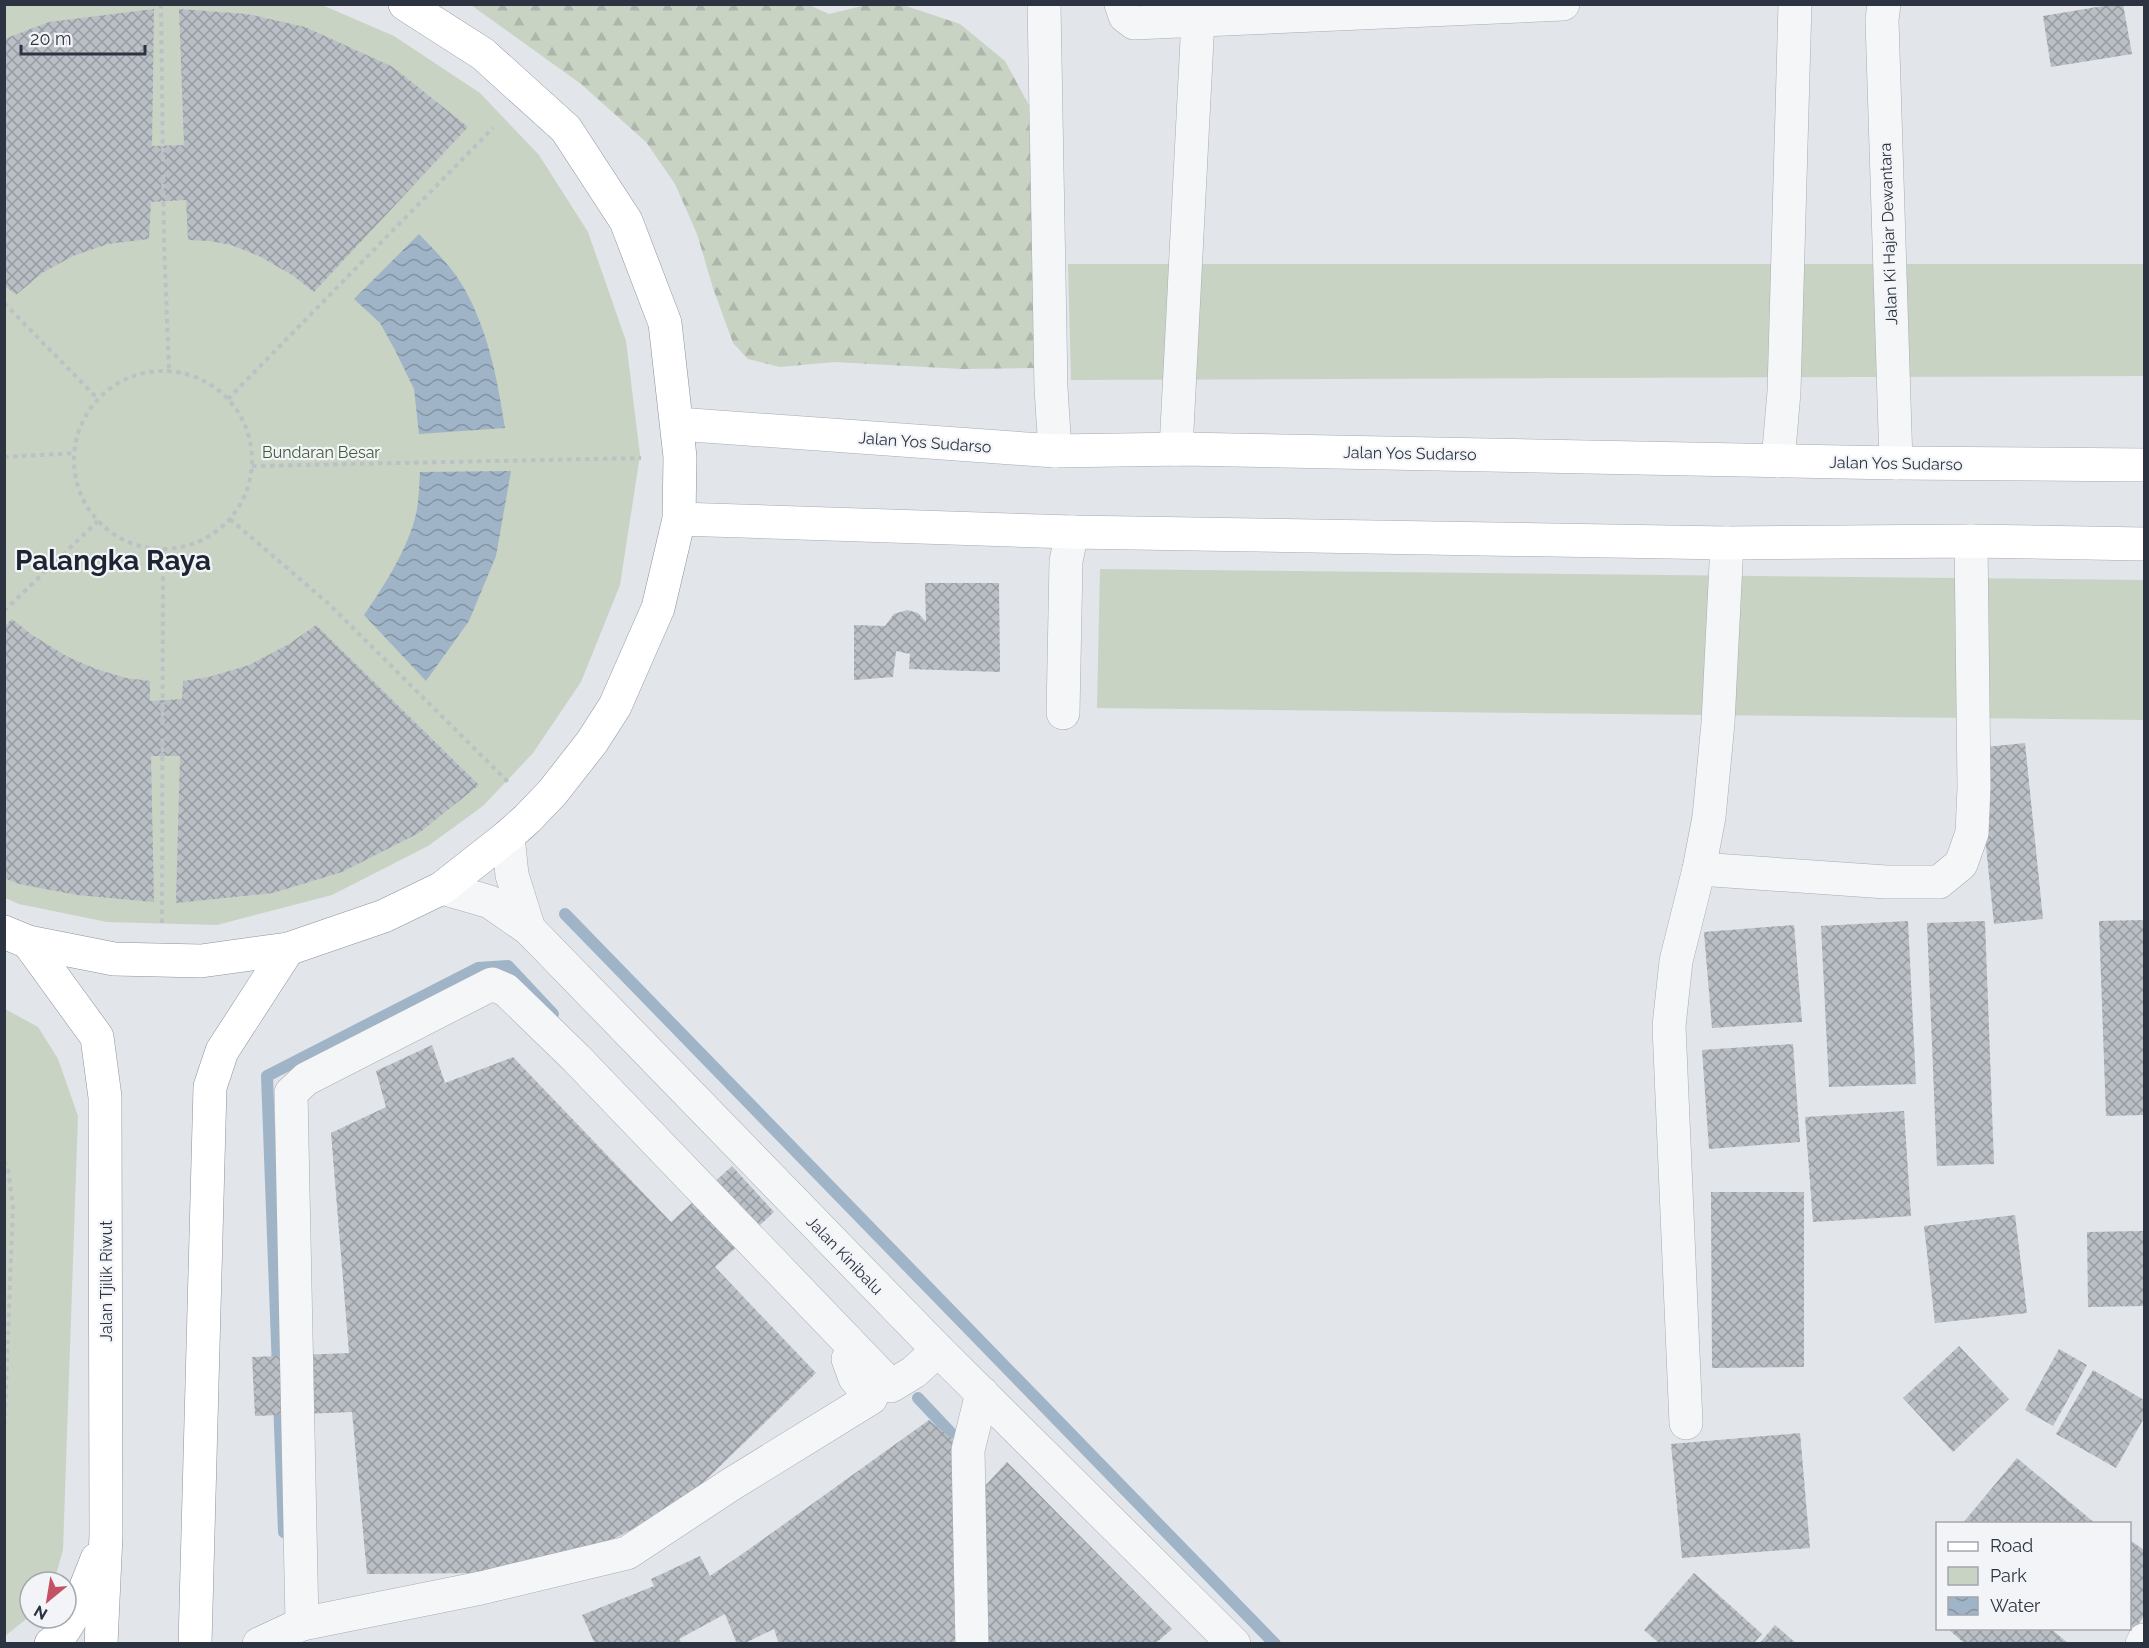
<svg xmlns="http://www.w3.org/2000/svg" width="2149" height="1648" font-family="Raleway,sans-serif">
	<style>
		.green { fill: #c8d3c4 }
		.forest { fill: url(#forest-firs) }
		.water { fill: url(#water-waves) }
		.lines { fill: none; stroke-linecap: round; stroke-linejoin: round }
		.stream { stroke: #a0b4c7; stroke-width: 12 }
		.building { fill: url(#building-cross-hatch) }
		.minor-casing { stroke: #a8acb4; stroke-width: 34 }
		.major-casing { stroke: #a3aab5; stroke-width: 34 }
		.highway-casing { stroke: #8b939f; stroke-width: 34 }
		.path { stroke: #bdc0c5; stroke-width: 4; stroke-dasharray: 4.5 4.5; stroke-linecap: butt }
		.minor { stroke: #f5f6f8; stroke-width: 33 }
		.major { stroke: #fff; stroke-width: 33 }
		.highway { stroke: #fff; stroke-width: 33 }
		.labels { text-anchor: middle; stroke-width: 4.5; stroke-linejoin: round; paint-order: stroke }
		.street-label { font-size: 16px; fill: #2c3441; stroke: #f2f4f7 }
		.park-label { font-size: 16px; fill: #415b3a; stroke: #f2f4f7 }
		.town-label { font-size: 28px; font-weight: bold; fill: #1e2532; stroke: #f2f4f7 }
	</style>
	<defs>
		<pattern id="forest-firs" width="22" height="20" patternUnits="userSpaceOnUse" patternTransform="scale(1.5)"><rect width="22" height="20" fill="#c8d3c4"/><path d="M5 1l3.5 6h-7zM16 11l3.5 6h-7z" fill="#acb6aa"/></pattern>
		<pattern id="water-waves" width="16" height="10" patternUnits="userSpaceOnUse" patternTransform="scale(1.5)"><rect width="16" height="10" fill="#a0b4c7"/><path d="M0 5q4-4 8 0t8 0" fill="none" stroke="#8393a3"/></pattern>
		<pattern id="building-cross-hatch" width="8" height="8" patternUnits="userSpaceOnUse" patternTransform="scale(1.5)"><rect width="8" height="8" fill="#babfc6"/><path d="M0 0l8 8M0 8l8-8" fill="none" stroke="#979ca2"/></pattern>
	</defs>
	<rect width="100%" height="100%" fill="#e2e5ea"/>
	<g class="green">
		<polygon points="4,5 322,5 394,36 480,93 539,155 588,232 626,341 640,455 620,585 581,682 533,753 483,806 428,846 332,895 217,925 107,922 19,904 5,898"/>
		<polygon points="1068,264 2144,264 2144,376 1071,380"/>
		<polygon points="1100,569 2144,580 2144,720 1097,708"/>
		<polygon points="5,1009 38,1027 58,1059 78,1116 63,1550 54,1582 30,1582 30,1616 5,1636"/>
	</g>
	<polygon class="forest" points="807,4 829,14 866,5 900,4 960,24 1005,61 1031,109 1034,368 962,369 834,362 780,367 748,359 733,343 713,288 697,234 675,184 646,142 581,84 471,5"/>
	<g class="water">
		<path d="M419,234C433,249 450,265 461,283C488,328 497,377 505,428L419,434L414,389L395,350L380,323L354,299Z"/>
		<path d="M511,471L496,556L469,621L426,681L364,615C384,586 408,549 416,514C419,501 419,485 420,472Z"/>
	</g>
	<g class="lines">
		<g class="stream">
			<polyline points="565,914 1275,1644"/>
			<polyline points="278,1370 267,1076 478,968 508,966 553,1014"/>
			<polyline points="918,1398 951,1433"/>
			<polyline points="279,1400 284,1532"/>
		</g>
	</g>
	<g class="building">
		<polygon points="2115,4 2123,4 2132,54 2051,67 2043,16"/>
		<polygon points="154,9 152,146 184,145 179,9 247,14 305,27 393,67 468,127 314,292 292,275 259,256 231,245 210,241 188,240 186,200 151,202 149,239 108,244 73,256 42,273 16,295 4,285 4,39 49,22"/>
		<polygon points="925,583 999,583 1000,672 909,669 910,654 896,651 893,677 854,680 854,625 885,626 894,614 907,610 918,613 926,622"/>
		<polygon points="12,619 32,635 68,657 96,669 126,678 150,681 150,701 182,699 183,681 209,677 249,665 289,644 316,625 479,785 419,833 342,872 273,893 176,903 180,756 151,756 154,902 77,895 19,884 4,878 4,627"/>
		<polygon points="2025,743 2043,919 1994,924 1976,748"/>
		<polygon points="2144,920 2144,1115 2106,1116 2099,921"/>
		<polygon points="1908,921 1916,1084 1829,1087 1821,926"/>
		<polygon points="1985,921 1994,1164 1937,1166 1927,923"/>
		<polygon points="1794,925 1802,1022 1712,1028 1704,932"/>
		<polygon points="1793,1044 1800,1142 1709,1149 1702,1050"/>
		<polygon points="432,1045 445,1083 513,1057 671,1222 732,1166 774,1212 715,1267 816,1373 683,1502 608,1542 488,1573 367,1574 352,1412 255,1416 252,1357 349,1353 331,1133 386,1107 376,1071"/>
		<polygon points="1904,1111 1911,1216 1813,1222 1805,1117"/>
		<polygon points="1711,1192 1804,1192 1804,1367 1712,1368"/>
		<polygon points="2015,1215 2027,1313 1935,1323 1924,1226"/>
		<polygon points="2144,1231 2144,1306 2088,1307 2087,1232"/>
		<polygon points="1959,1346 2009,1399 1953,1452 1903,1398"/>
		<polygon points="2059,1349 2087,1365 2053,1426 2025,1410"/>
		<polygon points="2093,1370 2144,1400 2144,1418 2116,1468 2056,1434"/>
		<polygon points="929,1420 957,1443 956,1644 779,1644 774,1629 743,1644 737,1644 725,1614 679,1639 682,1644 595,1644 582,1615 654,1586 651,1579 700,1556 710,1576 748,1550"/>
		<polygon points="1800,1433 1810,1548 1682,1558 1671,1444"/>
		<polygon points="2017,1458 2096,1524 1962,1524"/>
		<polygon points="1007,1462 1172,1629 1155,1644 987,1644 982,1489"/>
		<polygon points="2130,1540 2144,1550 2144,1616 2135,1629 2130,1625"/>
		<polygon points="1694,1573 1762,1634 1753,1644 1660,1644 1644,1630"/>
		<polygon points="1775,1625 1797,1644 1759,1644"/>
		<polygon points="1947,1628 2050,1628 2069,1644 1965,1644"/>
	</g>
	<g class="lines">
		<g class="minor-casing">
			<g id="minor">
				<polyline points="1044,4 1051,388 1055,451"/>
				<polyline points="1121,4 1125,16 1134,23 1563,4"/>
				<polyline points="1884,4 1882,20 1896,463"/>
				<polyline points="1176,449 1198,20"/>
				<polyline points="1778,461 1784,392 1795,4"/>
				<polyline points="1063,713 1066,561 1072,532"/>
				<polyline points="508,836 512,875 529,929 938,1350 1234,1644"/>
				<polyline points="1699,869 1886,882 1939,882 1961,864 1972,833 1974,787 1971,541"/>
				<polyline points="442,888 490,902 529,929"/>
				<polyline points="1686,1423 1669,1026 1676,961 1699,869 1709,817 1718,723 1727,543"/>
				<polyline points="302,1624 481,1588 627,1553 730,1485 871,1398 855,1378 848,1359"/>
				<polyline points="259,1644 302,1624 291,1093 306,1079 492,984 506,990 576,1058 891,1386 914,1372 938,1350"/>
				<polyline points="972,1644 968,1450 982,1393"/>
				<polyline points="2142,1644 2144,1640"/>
			</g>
		</g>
		<g class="major-casing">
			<g id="major">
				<polyline points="677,424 1055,451 1184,449 1896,463 2144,465"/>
				<polyline points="679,519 1072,532 1727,543 1971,541 2144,544"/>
			</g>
		</g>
		<g class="highway-casing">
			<g id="highway">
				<polyline points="4,932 28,942 114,959 201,961 288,949 384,916 442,888 508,836 527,819 552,793 592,742 615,706 658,608 679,519 680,457 665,323 626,221 566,129 483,54 405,4"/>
				<polyline points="28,942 97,1037 105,1097 106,1535 101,1644"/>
				<path d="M51,1644C71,1630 88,1582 97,1559"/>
				<polyline points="195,1644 210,1087 222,1051 288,949"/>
			</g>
		</g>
		<g class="path">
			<polyline points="161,4 164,243 169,371"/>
			<polyline points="4,303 98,399"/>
			<circle cx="163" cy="460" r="89"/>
			<polyline points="228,399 493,128"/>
			<polyline points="4,457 74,453"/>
			<polyline points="252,466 641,458"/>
			<polyline points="230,519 330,605 508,782"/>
			<polyline points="4,611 98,521"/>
			<polyline points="162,923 163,549"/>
			<polyline points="4,1161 8,1169 13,1206 4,1438"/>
		</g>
		<use href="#minor" class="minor"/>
		<use href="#major" class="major"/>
		<use href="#highway" class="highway"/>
	</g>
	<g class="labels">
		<g class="street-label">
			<text transform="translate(1888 234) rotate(-92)" y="6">Jalan Ki Hajar Dewantara</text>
			<text transform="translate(925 442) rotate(4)" y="6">Jalan Yos Sudarso</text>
			<text transform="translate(1410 453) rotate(1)" y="6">Jalan Yos Sudarso</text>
			<text transform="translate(1896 463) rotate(1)" y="6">Jalan Yos Sudarso</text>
			<text transform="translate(845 1255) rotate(46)" y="6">Jalan Kinibalu</text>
			<text transform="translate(106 1281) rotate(-90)" y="6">Jalan Tjilik Riwut</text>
		</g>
		<g class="park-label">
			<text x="321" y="458">Bundaran Besar</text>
		</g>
		<g class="town-label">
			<text x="113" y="570">Palangka Raya</text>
		</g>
	</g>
	<rect width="2149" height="1648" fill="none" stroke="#2c3441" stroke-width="12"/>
	<rect x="1936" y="1522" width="195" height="108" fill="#f2f4f7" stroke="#a3a7ae" stroke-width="1.5"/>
	<rect x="1948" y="1542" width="30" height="9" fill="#ffffff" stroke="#a3a7ae" stroke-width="1.5"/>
	<text x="1990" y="1552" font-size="18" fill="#2c3441">Road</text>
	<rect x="1948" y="1567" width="30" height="18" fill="#c8d3c4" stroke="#a3a7ae" stroke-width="1.5"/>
	<text x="1990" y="1582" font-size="18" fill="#2c3441">Park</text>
	<rect x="1948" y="1597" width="30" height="18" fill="url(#water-waves)" stroke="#a3a7ae" stroke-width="1.5"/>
	<text x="1990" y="1612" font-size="18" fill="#2c3441">Water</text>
	<g transform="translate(48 1600) rotate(210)"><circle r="28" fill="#f2f4f7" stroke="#a3a7ae" stroke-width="1.5"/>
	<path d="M0-4.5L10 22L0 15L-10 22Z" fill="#c55165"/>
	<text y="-9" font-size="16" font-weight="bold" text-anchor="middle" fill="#2c3441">N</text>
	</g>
	<path d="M21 45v9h124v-9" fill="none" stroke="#2c3441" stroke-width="3"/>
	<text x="30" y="45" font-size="18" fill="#2c3441" stroke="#f2f4f7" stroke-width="4.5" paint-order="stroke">20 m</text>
</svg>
